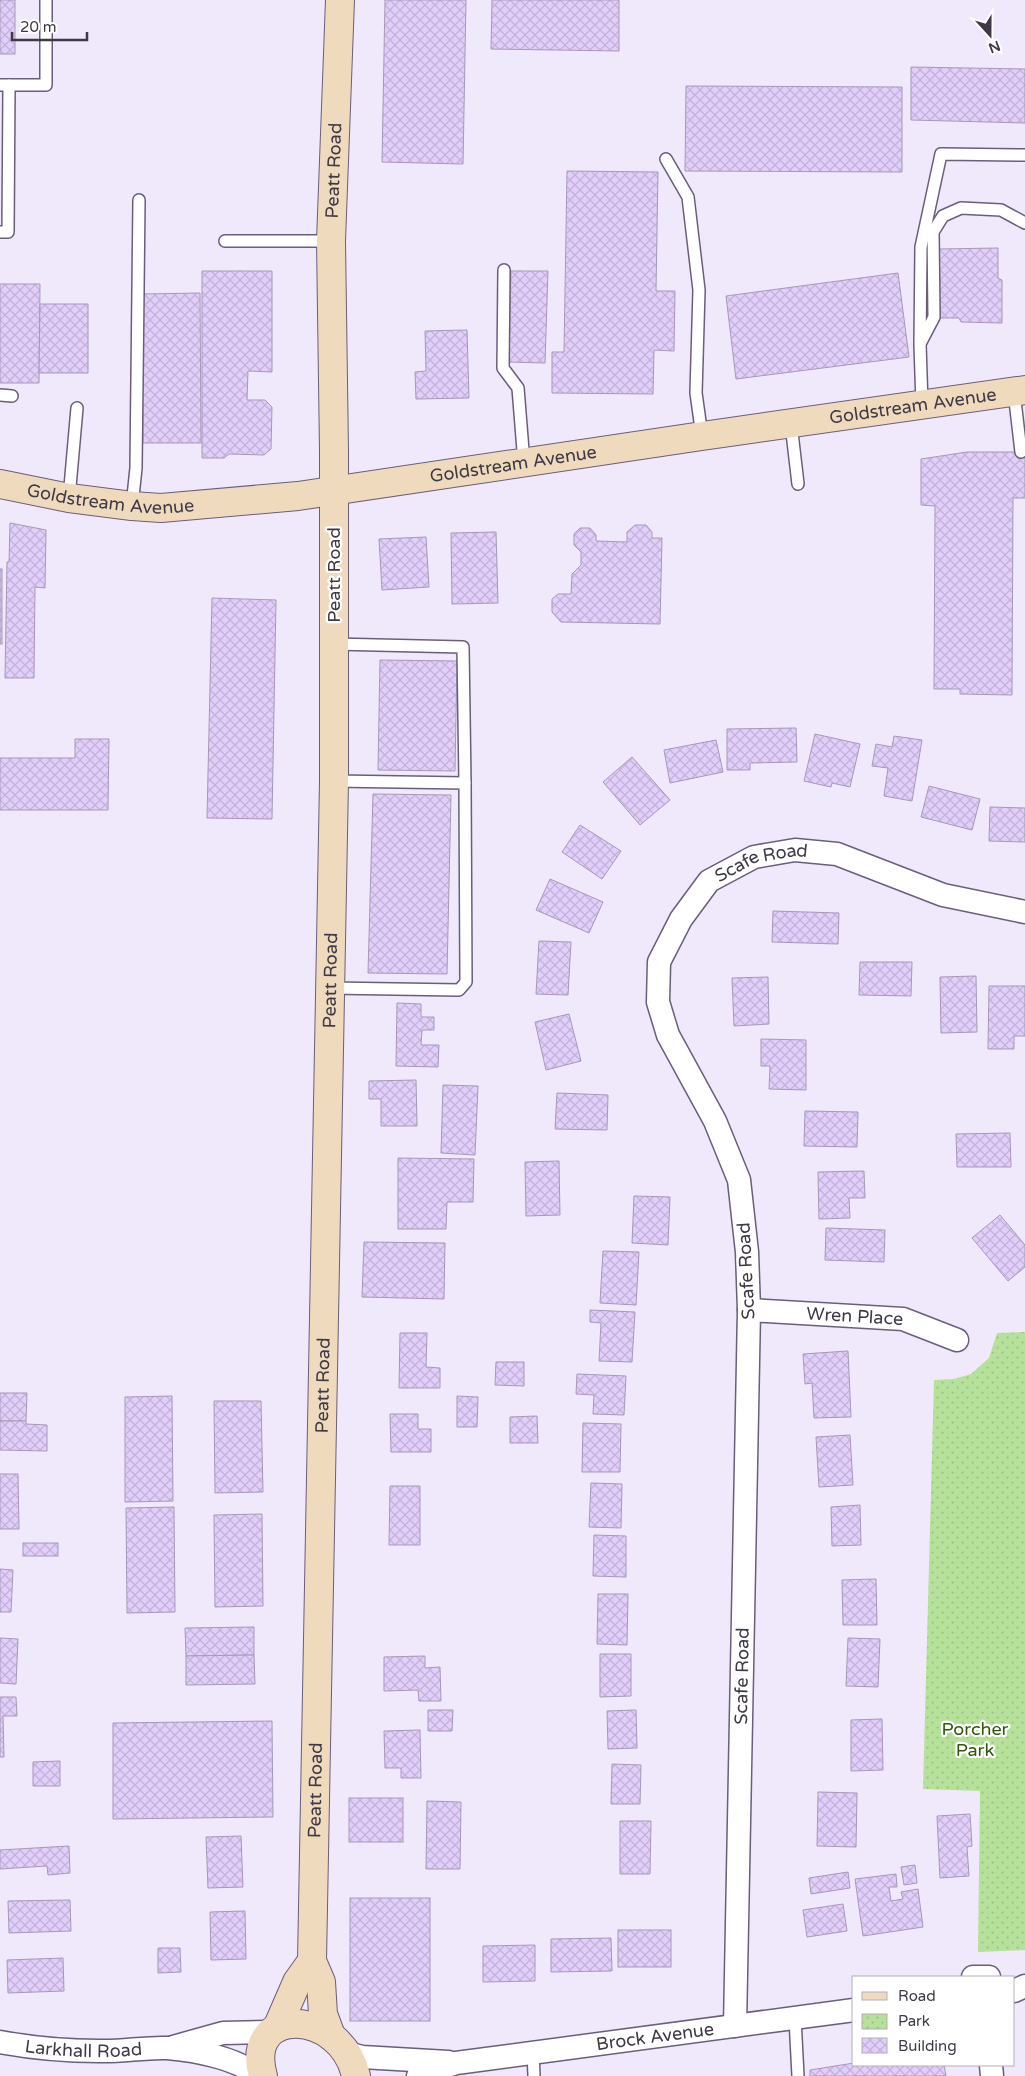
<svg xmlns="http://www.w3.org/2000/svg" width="1025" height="2076" font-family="'Varela Round',sans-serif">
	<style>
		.park { fill: url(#park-dots) }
		.building { fill: url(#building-cross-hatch); stroke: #a699b7 }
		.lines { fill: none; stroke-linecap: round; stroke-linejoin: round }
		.lane-casing { stroke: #6a5e7a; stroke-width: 14 }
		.street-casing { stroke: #6a5e7a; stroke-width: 25 }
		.secondary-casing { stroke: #6a5e7a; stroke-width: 30 }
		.lane { stroke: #fff; stroke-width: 11 }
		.street { stroke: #fff; stroke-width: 22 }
		.secondary { stroke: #efdabe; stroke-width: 28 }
		.labels { text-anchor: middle; stroke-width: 4.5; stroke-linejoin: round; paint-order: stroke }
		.street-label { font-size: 18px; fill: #3f3946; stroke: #fff }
		.park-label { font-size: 18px; fill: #31560a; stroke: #fff }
	</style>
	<defs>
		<pattern id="park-dots" width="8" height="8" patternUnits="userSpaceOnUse" patternTransform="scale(1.25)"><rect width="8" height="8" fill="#b6e19a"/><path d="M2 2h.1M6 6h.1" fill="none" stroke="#9ec286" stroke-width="1.8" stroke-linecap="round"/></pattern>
		<pattern id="building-cross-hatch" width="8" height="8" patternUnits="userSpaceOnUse" patternTransform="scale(1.25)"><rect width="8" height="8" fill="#e2cefb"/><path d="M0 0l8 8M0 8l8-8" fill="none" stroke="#c3b2d8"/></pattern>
	</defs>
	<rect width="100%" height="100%" fill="#f0e8fb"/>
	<polygon class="park" points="1025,1332 1025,1950 978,1952 980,1791 923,1789 934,1380 954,1379 971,1374 989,1358 997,1333"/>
	<g class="building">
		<rect x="0" y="0" width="15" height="54"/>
		<polygon points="385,0 466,0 463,164 382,162"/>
		<polygon points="492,0 619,0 619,51 491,49"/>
		<polygon points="911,67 1025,69 1025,123 911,120"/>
		<polygon points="686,86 902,87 902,172 685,171"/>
		<polygon points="567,171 658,172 656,291 675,291 674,351 654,350 653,394 552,393 552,352 564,352"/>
		<polygon points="998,248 998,278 1002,280 1002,323 961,322 959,318 939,318 938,249"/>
		<polygon points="202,271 272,271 272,372 248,371 247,400 265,400 272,407 271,449 264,455 229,454 224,458 202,458"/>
		<polygon points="511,271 548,271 545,363 509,362"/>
		<polygon points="898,273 909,357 736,379 726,296"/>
		<polygon points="0,284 40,284 39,383 0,383"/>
		<polygon points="200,293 201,443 143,443 142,294"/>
		<polygon points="40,304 88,304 88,373 39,373"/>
		<polygon points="467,330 469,398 416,399 415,372 426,371 425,331"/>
		<polygon points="967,452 1025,452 1025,498 1013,498 1012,695 960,694 960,689 934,689 935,506 921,505 921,459"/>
		<polygon points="10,523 46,530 45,588 35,587 34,678 5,678 7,562 9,562"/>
		<polygon points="635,525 646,525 652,532 652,538 662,538 660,624 561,622 552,612 552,599 558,594 571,594 572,574 581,565 581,552 574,545 574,534 580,528 590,528 596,535 596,541 627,542 627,532"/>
		<polygon points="496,532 498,603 452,604 451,533"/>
		<polygon points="426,537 429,587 382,590 379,539"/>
		<rect x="0" y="569" width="2" height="75"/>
		<polygon points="212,598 276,600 272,819 207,818"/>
		<polygon points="380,660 457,661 455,771 378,770"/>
		<polygon points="796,728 797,762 750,763 750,770 727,770 727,729"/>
		<polygon points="815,734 860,744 850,787 832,783 831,787 804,781"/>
		<polygon points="894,736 922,740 912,801 884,796 888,768 872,766 876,744 892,747"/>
		<polygon points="75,739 109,739 108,810 0,810 0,758 75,758"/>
		<polygon points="716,740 723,772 670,783 664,750"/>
		<polygon points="632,757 670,800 640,825 603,782"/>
		<polygon points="929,786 980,799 972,830 921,817"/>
		<polygon points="373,794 451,795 447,974 368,973"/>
		<polygon points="990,807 1025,808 1025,842 989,841"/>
		<polygon points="580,825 621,851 602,879 562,852"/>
		<polygon points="550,879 603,902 589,933 536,910"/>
		<polygon points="773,911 839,913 838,944 772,942"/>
		<polygon points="539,941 571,942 568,995 536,994"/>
		<polygon points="860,962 912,962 911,996 859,995"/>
		<polygon points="976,976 977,1032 941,1033 940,977"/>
		<polygon points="768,977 769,1024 734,1026 732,978"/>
		<polygon points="989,986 1025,986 1025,1036 1014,1036 1014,1049 988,1049"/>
		<polygon points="397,1003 421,1004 421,1017 434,1017 434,1030 422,1030 421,1045 439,1045 438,1067 396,1066"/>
		<polygon points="569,1014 581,1061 546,1070 535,1022"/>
		<polygon points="761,1039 806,1040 806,1090 769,1089 770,1066 761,1066"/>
		<polygon points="416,1080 417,1126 381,1126 381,1099 369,1099 369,1081"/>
		<polygon points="443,1085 478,1086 475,1155 441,1153"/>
		<polygon points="557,1093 608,1095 607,1130 555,1129"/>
		<polygon points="805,1111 858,1112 857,1147 804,1146"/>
		<polygon points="1010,1133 1011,1167 957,1167 956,1134"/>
		<polygon points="398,1158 474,1159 473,1202 447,1202 446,1229 398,1229"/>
		<polygon points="559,1161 560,1215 526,1216 525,1162"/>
		<polygon points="864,1171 865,1198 849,1198 850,1218 819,1219 818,1172"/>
		<polygon points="634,1196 670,1197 668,1245 632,1243"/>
		<polygon points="1000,1215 1025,1245 1025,1267 1008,1281 972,1238"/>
		<polygon points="826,1228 885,1230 884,1262 825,1260"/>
		<polygon points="364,1242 445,1243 444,1299 362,1297"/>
		<polygon points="603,1251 639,1252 636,1305 600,1303"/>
		<polygon points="590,1310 635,1312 632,1362 599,1361 601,1323 590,1322"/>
		<polygon points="400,1333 427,1333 426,1367 440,1368 440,1388 399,1388"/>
		<polygon points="848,1351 851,1417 814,1418 812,1383 805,1384 803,1354"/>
		<polygon points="496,1362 524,1362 524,1386 495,1385"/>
		<polygon points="577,1374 626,1376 624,1415 593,1414 594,1395 576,1394"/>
		<polygon points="0,1393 27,1393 26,1421 0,1421"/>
		<polygon points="172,1396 173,1501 125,1502 125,1397"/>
		<polygon points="457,1396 478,1397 477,1427 457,1427"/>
		<polygon points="214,1401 261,1401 263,1492 215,1493"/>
		<polygon points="390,1414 418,1414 418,1429 431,1429 431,1452 391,1452"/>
		<polygon points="537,1416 538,1443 510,1443 510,1417"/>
		<polygon points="0,1421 26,1421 26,1424 47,1425 47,1451 0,1450"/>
		<polygon points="583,1423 621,1424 620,1472 582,1472"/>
		<polygon points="850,1435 853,1485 819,1487 816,1437"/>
		<polygon points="0,1474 18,1474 19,1529 0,1529"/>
		<polygon points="591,1483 622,1484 621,1528 589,1527"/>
		<polygon points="390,1486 420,1486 420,1545 389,1545"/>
		<polygon points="860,1505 861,1545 832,1546 831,1507"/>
		<polygon points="174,1507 175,1612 127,1613 126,1508"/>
		<polygon points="262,1514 263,1606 215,1607 214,1515"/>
		<polygon points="594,1535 626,1536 626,1577 593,1576"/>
		<rect x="23" y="1543" width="35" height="13"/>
		<polygon points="0,1569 13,1570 11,1612 0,1612"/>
		<polygon points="876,1579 877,1625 843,1625 842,1580"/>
		<polygon points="598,1594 628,1594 627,1645 597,1644"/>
		<polygon points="254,1627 254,1655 186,1656 185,1628"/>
		<polygon points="0,1638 18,1639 16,1684 0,1683"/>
		<polygon points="848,1638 880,1639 878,1687 846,1686"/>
		<polygon points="600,1654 631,1654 631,1696 600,1697"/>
		<polygon points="254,1655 255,1684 186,1685 186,1656"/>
		<polygon points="425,1656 425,1668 440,1667 441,1701 419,1701 418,1690 384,1691 384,1657"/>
		<polygon points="0,1697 16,1697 17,1716 3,1716 4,1757 0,1757"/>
		<polygon points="428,1710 453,1710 452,1731 428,1731"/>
		<polygon points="636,1710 637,1748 608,1749 607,1711"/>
		<polygon points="882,1719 883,1770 851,1771 851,1720"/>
		<polygon points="272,1721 273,1817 113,1819 113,1723"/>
		<polygon points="420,1730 421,1778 401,1778 401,1768 385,1768 384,1731"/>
		<polygon points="60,1761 60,1786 33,1786 33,1762"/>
		<polygon points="612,1764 641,1765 640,1804 611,1804"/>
		<polygon points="818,1792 857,1793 856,1847 817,1846"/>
		<rect x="349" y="1798" width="54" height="44"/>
		<polygon points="427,1801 461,1802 460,1869 426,1869"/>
		<polygon points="970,1814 972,1846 967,1847 969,1876 940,1878 937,1816"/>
		<polygon points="620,1821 651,1821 650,1874 620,1874"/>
		<polygon points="241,1836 243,1887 208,1888 206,1837"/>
		<polygon points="69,1846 70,1873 48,1875 47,1866 0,1869 0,1850"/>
		<polygon points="915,1865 917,1883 904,1885 901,1867"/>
		<polygon points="848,1872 850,1888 811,1894 809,1878"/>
		<polygon points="896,1874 897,1887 889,1887 891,1901 903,1899 901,1892 918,1889 923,1927 863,1936 855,1879"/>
		<rect x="350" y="1898" width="80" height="123"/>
		<polygon points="70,1900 71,1931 9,1933 8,1901"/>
		<polygon points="843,1904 847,1931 807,1937 803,1910"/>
		<polygon points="245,1911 246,1959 211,1960 210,1912"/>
		<rect x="618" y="1930" width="53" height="37"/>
		<polygon points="611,1938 612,1971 551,1972 551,1939"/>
		<polygon points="535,1945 535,1981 483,1982 483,1946"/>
		<polygon points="158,1948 180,1948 181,1972 158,1973"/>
		<polygon points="63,1958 64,1991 8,1993 7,1960"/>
		<polygon points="854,2063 854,2065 944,2065 946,2076 810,2076 810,2070"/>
	</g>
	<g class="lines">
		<g class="lane-casing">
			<g id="lane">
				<polyline points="0,85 46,85 46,0"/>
				<polyline points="666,159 688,197 699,290 696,393 702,436"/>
				<polyline points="0,232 8,232 9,85"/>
				<polyline points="225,241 331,241"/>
				<polyline points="504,270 503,368 518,388 524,463"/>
				<polyline points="921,342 934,317 933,232 943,216 961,208 1001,210 1025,223"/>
				<polyline points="1014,392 1021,452"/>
				<polyline points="0,395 12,396"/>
				<polyline points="922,405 920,344 921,247 941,154 1025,155"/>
				<polyline points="791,424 798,484"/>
				<polyline points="69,498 77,408"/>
				<polyline points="132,506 136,468 139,200"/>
				<polyline points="334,644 463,647 465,783"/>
				<polyline points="330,988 459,990 466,982 465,783 334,781"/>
				<polyline points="795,2018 798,2076"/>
				<polyline points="533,2052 534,2076"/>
			</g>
		</g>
		<g class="street-casing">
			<g id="street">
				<path id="s1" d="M749,1310L903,1319L957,1340"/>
				<polyline points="973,1977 989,1977"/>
				<polyline points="1014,1991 1025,1986"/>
				<path id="s2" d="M735,2026L749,1310L747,1252L739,1180L715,1121L668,1035L658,1002L659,962L681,919L709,881L754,857L795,850L837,854L943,895L1025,912"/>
				<path id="s3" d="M0,2042C33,2048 65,2051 99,2051C121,2052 145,2047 167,2048C193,2050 238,2058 257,2076"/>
				<polyline points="173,2047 223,2033 270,2032"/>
				<polyline points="347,2053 362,2057 448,2062"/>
				<polyline points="991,2065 992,2076"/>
				<path id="s4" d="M418,2076L456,2063L854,2010"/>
			</g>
		</g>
		<g class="secondary-casing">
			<g id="secondary">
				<path id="s5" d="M0,484L69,498L132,506L161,508L298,496L702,436L1025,390"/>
				<polyline points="277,2028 297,1982 312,1961"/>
				<path id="s6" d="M331,2036L323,2014L321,1982L312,1961L334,781V451L331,241L340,0"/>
				<path d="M263,2076C243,2005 341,2008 356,2076"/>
			</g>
		</g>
		<use href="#lane" class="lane"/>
		<use href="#street" class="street"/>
		<use href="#secondary" class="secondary"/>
	</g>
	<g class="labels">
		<g class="street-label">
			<text dy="6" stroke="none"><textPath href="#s6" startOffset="1869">Peatt Road</textPath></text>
			<text dy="6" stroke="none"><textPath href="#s5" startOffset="922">Goldstream Avenue</textPath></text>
			<text dy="6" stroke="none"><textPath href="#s5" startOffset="518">Goldstream Avenue</textPath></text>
			<text dy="6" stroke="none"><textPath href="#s5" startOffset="112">Goldstream Avenue</textPath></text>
			<text transform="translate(334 575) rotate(-90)" y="6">Peatt Road</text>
			<text dy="6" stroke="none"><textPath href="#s2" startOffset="1235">Scafe Road</textPath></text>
			<text dy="6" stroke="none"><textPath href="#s6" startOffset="1059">Peatt Road</textPath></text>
			<text transform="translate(746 1271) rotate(-93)" y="6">Scafe Road</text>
			<text dy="6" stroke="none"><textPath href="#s1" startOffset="106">Wren Place</textPath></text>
			<text dy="6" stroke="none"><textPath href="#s6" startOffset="654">Peatt Road</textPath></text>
			<text dy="6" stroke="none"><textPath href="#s2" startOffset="350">Scafe Road</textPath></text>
			<text dy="6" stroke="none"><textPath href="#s6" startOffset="249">Peatt Road</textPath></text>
			<text dy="6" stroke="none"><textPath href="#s4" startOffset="241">Brock Avenue</textPath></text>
			<text dy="6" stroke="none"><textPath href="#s3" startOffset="84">Larkhall Road</textPath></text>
		</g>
		<g class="park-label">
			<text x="975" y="1735">Porcher<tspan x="975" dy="21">Park</tspan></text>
		</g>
	</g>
	<rect x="852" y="1976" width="162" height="90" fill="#ffffff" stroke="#b2b0b5"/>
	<rect x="862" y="1992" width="25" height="8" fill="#efdabe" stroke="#b2b0b5"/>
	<text x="898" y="2001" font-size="15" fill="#3f3946">Road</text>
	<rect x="862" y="2014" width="25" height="15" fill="url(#park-dots)" stroke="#b2b0b5"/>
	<text x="898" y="2026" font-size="15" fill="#3f3946">Park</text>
	<rect x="862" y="2038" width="25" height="15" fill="url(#building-cross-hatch)" stroke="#b2b0b5"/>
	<text x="898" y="2051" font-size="15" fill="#3f3946">Building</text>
	<g transform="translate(990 35) rotate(159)" stroke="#ffffff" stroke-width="4" paint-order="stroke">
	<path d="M0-4L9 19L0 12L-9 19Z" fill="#3f3946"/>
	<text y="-8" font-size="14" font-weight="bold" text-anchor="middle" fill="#3f3946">N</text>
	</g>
	<path d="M12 32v8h75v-8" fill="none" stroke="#3f3946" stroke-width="2.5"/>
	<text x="20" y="32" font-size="15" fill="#3f3946" stroke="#ffffff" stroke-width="4" paint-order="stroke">20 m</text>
</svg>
